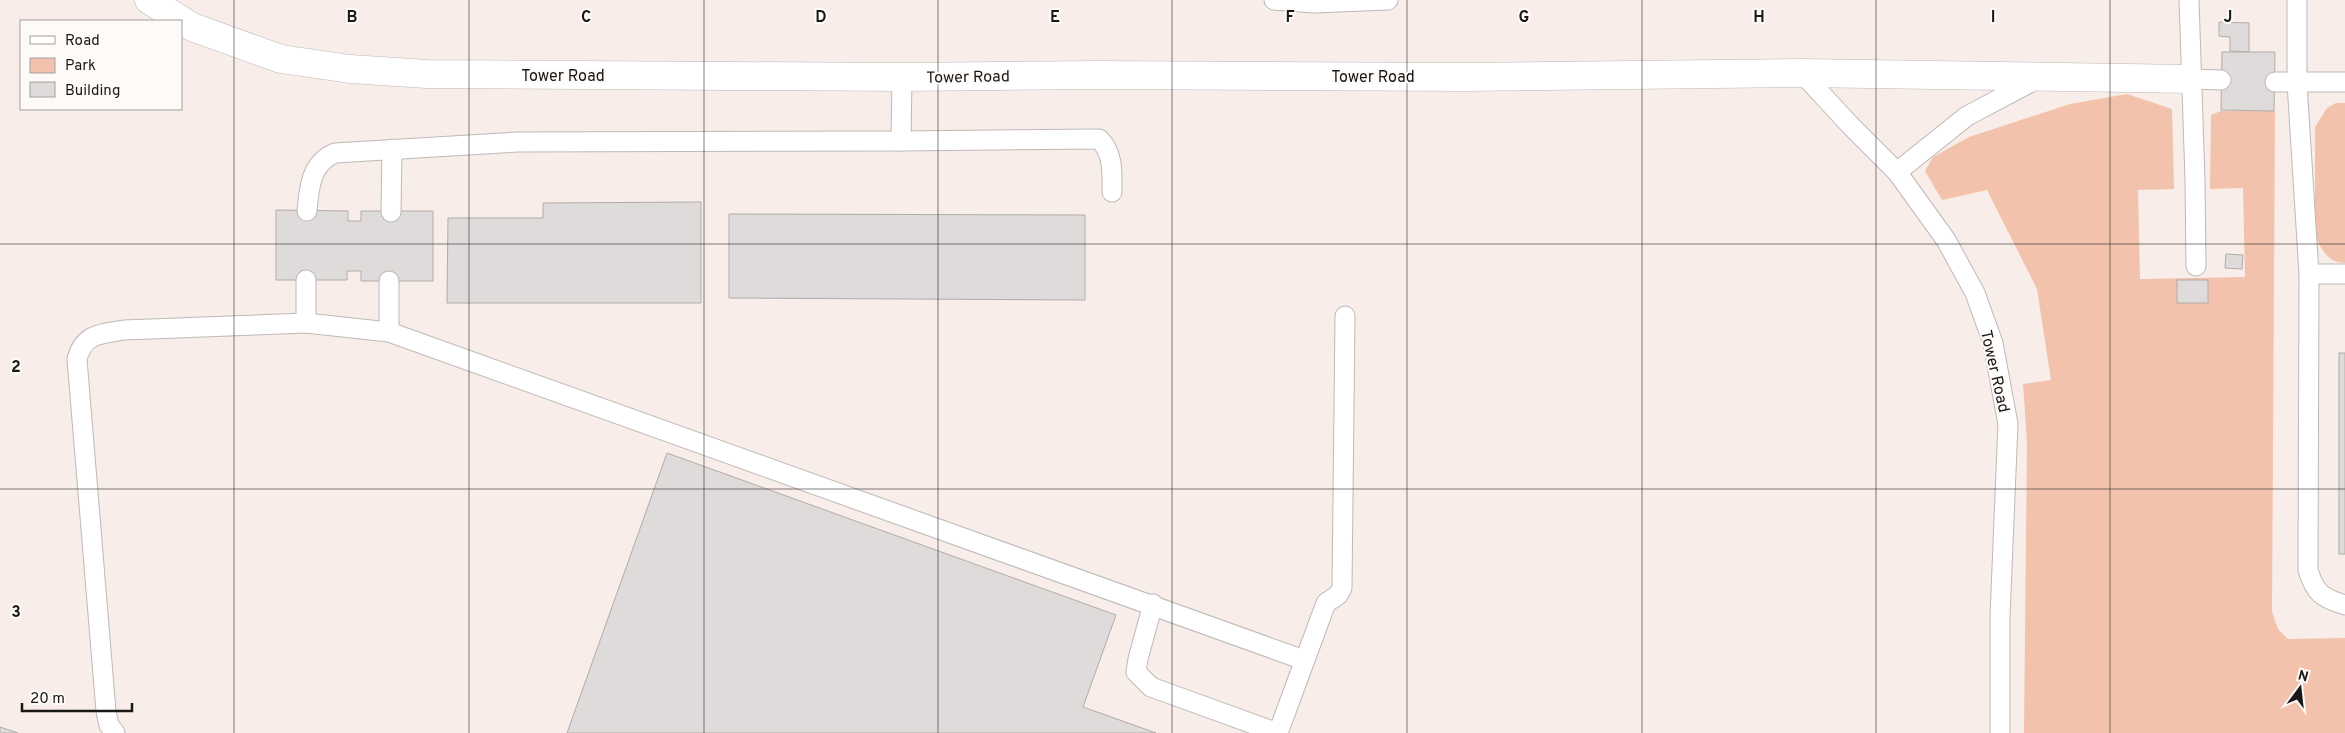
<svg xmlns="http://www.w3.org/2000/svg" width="2345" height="733" font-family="Overpass,sans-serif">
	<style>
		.built { fill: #f8ede8; fill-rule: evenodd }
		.green { fill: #f2c2ac }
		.building { fill: #dfdbda; stroke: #b0acaa }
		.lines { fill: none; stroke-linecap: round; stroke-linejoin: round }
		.lane-casing { stroke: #bdb9b7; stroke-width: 21 }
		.street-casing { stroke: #bdb9b7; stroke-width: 29 }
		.lane { stroke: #fff; stroke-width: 19 }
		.street { stroke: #fff; stroke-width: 28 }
		.grid { fill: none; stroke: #191817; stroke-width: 1; stroke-opacity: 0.55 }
		.labels { text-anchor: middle; stroke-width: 4; stroke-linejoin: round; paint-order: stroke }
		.street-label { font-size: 16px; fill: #191817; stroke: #fefaf8 }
		.grid-label { font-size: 16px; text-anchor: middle; font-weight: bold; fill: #191817; stroke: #fefaf8; stroke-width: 4; stroke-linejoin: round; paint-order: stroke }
	</style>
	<rect width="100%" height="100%" fill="#fefaf8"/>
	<path class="built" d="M0,0H2345V733H0ZM21,21H181V109H21Z"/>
	<g class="green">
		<polygon points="2127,94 2172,109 2174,189 2138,190 2140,279 2245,277 2243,188 2210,189 2211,115 2221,111 2275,111 2272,612 2278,629 2288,639 2345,638 2345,733 2024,733 2027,442 2023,384 2051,380 2037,289 1987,190 1942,200 1925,171 1933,157 1969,137 2070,104"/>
		<path d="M2336,103H2345V263C2328,263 2321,249 2315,235V127L2327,108Z"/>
	</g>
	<g class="building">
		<polygon points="2219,22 2249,23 2249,52 2230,51 2230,37 2219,36"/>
		<polygon points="2222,52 2275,52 2274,111 2221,110"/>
		<polygon points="701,202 701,303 447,303 448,218 543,218 543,203"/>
		<polygon points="276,210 348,211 348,221 361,221 361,211 433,211 433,281 361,281 361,271 347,271 347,280 276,280"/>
		<polygon points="729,214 1085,215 1085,300 729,298"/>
		<polygon points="2226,254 2243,255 2242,269 2225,268"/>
		<rect x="2177" y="280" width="31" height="23"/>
		<rect x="2339" y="353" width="6" height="201"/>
		<polygon points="667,453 1116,615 1083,707 1156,733 567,733"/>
		<polygon points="0,727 18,733 0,733"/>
	</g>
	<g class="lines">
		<g class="lane-casing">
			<g id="lane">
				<polyline points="1274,0 1314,3 1388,0"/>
				<polyline points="2189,0 2195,180 2196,266"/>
				<path d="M2297,0V83L2309,274L2308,570C2315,593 2322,598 2345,605"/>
				<polyline points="1802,73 1850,125 1897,172 1946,240 1975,293 1993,343 2008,424 2000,616 2000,733"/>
				<path d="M902,77L901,141L1099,139C1114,153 1112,174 1112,192"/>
				<polyline points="2190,79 2221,80"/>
				<polyline points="2275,82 2345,82"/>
				<polyline points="1897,172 1967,116 2037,79"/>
				<path d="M307,211C309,187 311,163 335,153L518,142L901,141"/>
				<polyline points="391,212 392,149"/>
				<polyline points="2309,274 2345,274"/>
				<polyline points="306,280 306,323"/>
				<polyline points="389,281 389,332"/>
				<polyline points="1153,604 1138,659 1136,672 1151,687 1278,733"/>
				<path d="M115,733L109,725L106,711L77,359C84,333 101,334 124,330L306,323L389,332L1304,660"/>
				<polyline points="1278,733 1326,603 1338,595 1342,588 1345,316"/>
			</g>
		</g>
		<g class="street-casing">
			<polyline id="street" points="149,0 192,27 281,59 350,69 427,74 902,77 1098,75 1466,77 1802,73 2190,79"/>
		</g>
		<use href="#lane" class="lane"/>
		<use href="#street" class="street"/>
	</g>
	<path class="grid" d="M234,0V733M469,0V733M704,0V733M938,0V733M1172,0V733M1407,0V733M1642,0V733M1876,0V733M2110,0V733M0,244H2345M0,489H2345"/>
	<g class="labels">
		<g class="street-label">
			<text x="563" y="81">Tower Road</text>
			<text transform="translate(968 76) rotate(-1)" y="6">Tower Road</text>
			<text x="1373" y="82">Tower Road</text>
			<text transform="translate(1996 371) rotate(77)" y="6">Tower Road</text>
		</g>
	</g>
	<g class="grid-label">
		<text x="352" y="22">B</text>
		<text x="586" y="22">C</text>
		<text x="821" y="22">D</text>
		<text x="1055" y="22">E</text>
		<text x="1290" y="22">F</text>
		<text x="1524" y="22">G</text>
		<text x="1759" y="22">H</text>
		<text x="1993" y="22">I</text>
		<text x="2228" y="22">J</text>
		<text x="16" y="372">2</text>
		<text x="16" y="617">3</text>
	</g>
	<rect x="20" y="20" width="162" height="90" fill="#fefaf8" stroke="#a2a09e"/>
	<rect x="30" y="36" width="25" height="8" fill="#ffffff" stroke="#a2a09e"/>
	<text x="65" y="45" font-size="15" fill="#191817">Road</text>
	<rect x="30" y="58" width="25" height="15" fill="#f2c2ac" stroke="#a2a09e"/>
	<text x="65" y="70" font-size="15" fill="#191817">Park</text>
	<rect x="30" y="82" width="25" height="15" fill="#dfdbda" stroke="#a2a09e"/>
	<text x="65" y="95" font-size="15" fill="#191817">Building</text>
	<g transform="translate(2300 688) rotate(15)" stroke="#fefaf8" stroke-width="4" paint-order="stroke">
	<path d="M0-4L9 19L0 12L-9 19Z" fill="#191817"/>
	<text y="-8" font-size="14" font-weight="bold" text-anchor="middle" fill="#191817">N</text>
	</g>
	<path d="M22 703v8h110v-8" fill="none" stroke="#191817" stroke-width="2.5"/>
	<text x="30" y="703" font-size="15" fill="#191817" stroke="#fefaf8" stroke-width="4" paint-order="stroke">20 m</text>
</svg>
